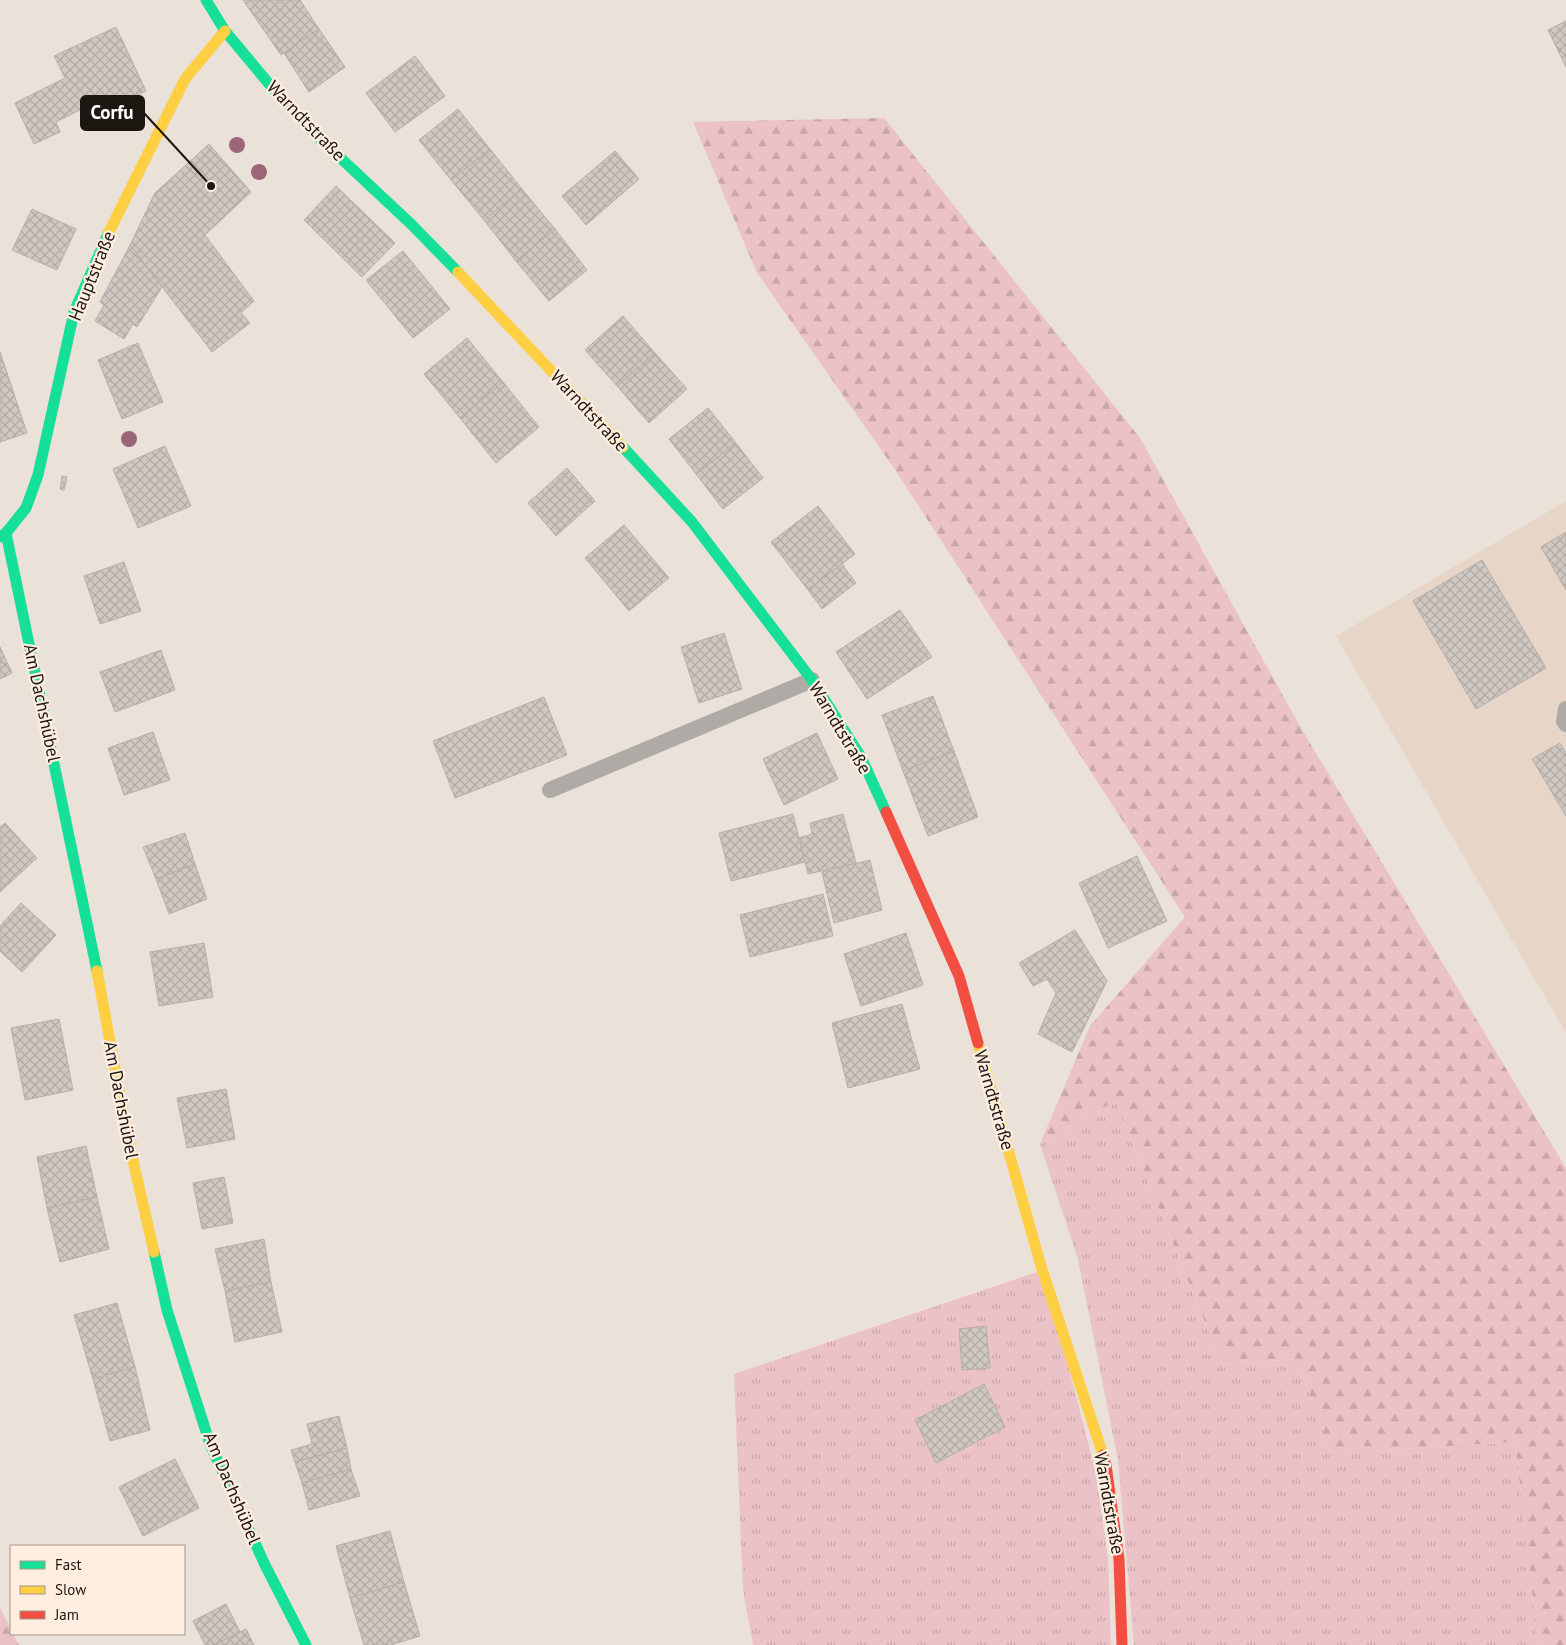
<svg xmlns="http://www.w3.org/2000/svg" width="1566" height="1645" font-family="'PT Sans',sans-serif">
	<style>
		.built { fill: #e7d6c8 }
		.grass { fill: url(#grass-tufts) }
		.forest { fill: url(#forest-firs) }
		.building { fill: url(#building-cross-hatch); stroke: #b7afaa }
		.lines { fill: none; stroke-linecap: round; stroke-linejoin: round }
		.lane { stroke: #aeaaa6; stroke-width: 16 }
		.fast { stroke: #16e098; stroke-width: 11 }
		.slow { stroke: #ffcf43; stroke-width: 11 }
		.jam { stroke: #f24e42; stroke-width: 11 }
		.tree { fill: #9c6578 }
		.labels { text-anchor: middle; stroke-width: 4.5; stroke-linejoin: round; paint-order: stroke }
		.street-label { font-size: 18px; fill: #1c1611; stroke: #ffeedf }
		.leader { fill: none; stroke: #1c1611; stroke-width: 2 }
		.callout-dot { fill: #1c1611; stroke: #ffeedf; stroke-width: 2 }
		.callout { fill: #1c1611; stroke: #1c1611; stroke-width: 2 }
		.callout-label { font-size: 19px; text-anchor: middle; font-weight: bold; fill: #fff }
	</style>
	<defs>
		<pattern id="grass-tufts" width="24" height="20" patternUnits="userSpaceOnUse" patternTransform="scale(1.25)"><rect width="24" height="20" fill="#ebc2c7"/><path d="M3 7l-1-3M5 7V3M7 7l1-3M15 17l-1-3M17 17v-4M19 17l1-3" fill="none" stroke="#c9a6aa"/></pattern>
		<pattern id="forest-firs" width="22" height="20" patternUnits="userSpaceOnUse" patternTransform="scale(1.25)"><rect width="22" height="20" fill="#ebc2c7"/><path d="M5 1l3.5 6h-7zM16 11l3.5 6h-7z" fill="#c9a6aa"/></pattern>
		<pattern id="building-cross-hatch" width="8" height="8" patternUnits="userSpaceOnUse" patternTransform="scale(1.25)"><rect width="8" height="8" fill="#cfc7c2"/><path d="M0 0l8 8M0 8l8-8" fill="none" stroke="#b1aaa6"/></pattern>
	</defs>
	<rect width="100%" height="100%" fill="#eae1d9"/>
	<polygon class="built" points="1566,501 1566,1033 1336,636"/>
	<g class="grass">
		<polygon points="1115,1101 1222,1364 1296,1359 1332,1453 1515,1442 1538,1645 1134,1645 1118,1460 1078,1259 1040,1144"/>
		<polygon points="1043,1270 1095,1469 1108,1558 1111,1645 753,1645 743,1590 734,1374"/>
	</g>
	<g class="forest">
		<polygon points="884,118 1140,438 1302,730 1566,1168 1566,1645 1538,1645 1515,1442 1332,1453 1296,1359 1222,1364 1115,1101 1040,1144 1090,1026 1185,917 896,471 757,273 693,122"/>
		<polygon points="0,1608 11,1629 11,1634 13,1634 19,1645 0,1645"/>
	</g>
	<g class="building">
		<polygon points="243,0 300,0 319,29 281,55"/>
		<polygon points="1566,21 1566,67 1548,30"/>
		<polygon points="116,27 146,91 85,119 80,110 56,122 60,132 34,144 15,103 65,78 54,56"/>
		<polygon points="319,29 345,67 309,92 284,53"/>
		<polygon points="415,56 445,96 395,132 366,93"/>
		<polygon points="458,109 490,149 451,180 419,140"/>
		<polygon points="209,144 251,192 205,235 254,301 241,313 250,323 212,352 130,245 155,193"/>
		<polygon points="490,149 522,189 484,220 451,180"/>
		<polygon points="615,151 639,179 586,225 562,196"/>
		<polygon points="336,186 395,243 362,277 304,220"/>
		<polygon points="522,189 555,229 516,261 484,220"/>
		<polygon points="32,209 76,229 57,270 12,250"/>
		<polygon points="555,229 587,270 549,301 516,261"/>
		<polygon points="130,245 162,287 137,327 133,324 124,339 95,321 104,305 100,302"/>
		<polygon points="403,251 450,309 413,338 366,280"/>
		<polygon points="623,316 655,353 617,386 585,350"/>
		<polygon points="467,338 503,382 460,418 424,374"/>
		<polygon points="138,343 163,402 122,419 98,360"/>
		<polygon points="0,352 27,433 0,442"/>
		<polygon points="655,353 687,389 649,423 617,386"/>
		<polygon points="503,382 539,427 496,463 460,418"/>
		<polygon points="708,408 736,443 696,474 669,439"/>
		<polygon points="736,443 763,478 723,509 696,474"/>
		<polygon points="165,446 191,506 138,528 113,469"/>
		<polygon points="567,468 595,501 556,536 528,503"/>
		<polygon points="62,476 67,477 64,490 60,489"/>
		<polygon points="818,506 855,554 808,590 771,542"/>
		<polygon points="624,525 669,578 629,611 585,558"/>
		<polygon points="1566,532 1566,590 1541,547"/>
		<polygon points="1482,560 1546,668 1476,709 1413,601"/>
		<polygon points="124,562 141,611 100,624 84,576"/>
		<polygon points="842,564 856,583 822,609 808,590"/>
		<polygon points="900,610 932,657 867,699 836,652"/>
		<polygon points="724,633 742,689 699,703 681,647"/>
		<polygon points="0,647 12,673 0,679"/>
		<polygon points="161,650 175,690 115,712 100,672"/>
		<polygon points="933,696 954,751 903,771 882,715"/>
		<polygon points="544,697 567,755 455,798 433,741"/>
		<polygon points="153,732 170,780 124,795 108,748"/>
		<polygon points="817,733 838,779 784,805 763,759"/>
		<polygon points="1560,743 1566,753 1566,816 1532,759"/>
		<polygon points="954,751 978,817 928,836 903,771"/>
		<polygon points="793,814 805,862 731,881 719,833"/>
		<polygon points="843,814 856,863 808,874 799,838 812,834 810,823"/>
		<polygon points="5,823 37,858 0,892 0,827"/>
		<polygon points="185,833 195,864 156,879 143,847"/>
		<polygon points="1137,856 1167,921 1108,948 1079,883"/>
		<polygon points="870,860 882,910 834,923 822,872"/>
		<polygon points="195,864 207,899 169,914 156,879"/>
		<polygon points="823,894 833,936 750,957 740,915"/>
		<polygon points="21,903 56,935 22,972 0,951 0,926"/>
		<polygon points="1075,930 1107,981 1072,1052 1038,1034 1056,993 1047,979 1033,986 1019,963"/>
		<polygon points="906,933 923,985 861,1006 844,954"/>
		<polygon points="204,943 213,997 159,1006 150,952"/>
		<polygon points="902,1004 920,1069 848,1088 832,1023"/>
		<polygon points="59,1019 73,1090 25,1100 11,1028"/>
		<polygon points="226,1089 235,1139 187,1148 177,1098"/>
		<polygon points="86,1146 97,1197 47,1208 37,1157"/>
		<polygon points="224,1177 233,1223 202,1229 193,1183"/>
		<polygon points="97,1197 109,1249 60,1262 47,1208"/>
		<polygon points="264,1239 271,1282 225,1291 215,1249"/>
		<polygon points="271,1282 282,1332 235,1342 225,1291"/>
		<polygon points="117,1303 135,1367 93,1379 74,1315"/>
		<polygon points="986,1326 990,1368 962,1370 959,1329"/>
		<polygon points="135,1367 150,1430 110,1441 93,1379"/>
		<polygon points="984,1384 1005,1427 936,1463 915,1420"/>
		<polygon points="339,1416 347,1448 295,1462 291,1450 312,1444 307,1424"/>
		<polygon points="347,1448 351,1469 302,1483 295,1462"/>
		<polygon points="175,1459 199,1508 143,1536 119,1487"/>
		<polygon points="351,1469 360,1496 309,1510 302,1483"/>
		<polygon points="390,1531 404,1582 350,1598 336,1546"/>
		<polygon points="404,1582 420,1636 391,1645 364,1645 350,1598"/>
		<polygon points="226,1604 240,1632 214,1645 205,1645 193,1621"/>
		<polygon points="246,1629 254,1645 214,1645"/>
	</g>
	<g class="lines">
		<g class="lane">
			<polyline points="1566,709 1564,721 1566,724"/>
			<polyline points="550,790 812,680"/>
		</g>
		<g class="fast">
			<polyline points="206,0 225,31 275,91 316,135 411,224 458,272"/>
			<polyline points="623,447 692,522 812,680 861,757 886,812"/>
			<polyline points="6,533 97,971"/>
			<polyline points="0,537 6,533 26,508 38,475 74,312 108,234"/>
			<polyline points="154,1252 167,1310 210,1444 265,1565 306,1645"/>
		</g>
		<g class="slow">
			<polyline points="108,234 185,79 225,31"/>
			<polyline points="458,272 623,447"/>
			<polyline points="97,971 128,1139 154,1252"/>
			<polyline points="978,1043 1041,1266 1103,1455"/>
		</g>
		<g class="jam">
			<polyline points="886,812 959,976 978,1043"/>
			<polyline points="1103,1455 1106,1465 1119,1559 1122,1645"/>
		</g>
	</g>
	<g class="tree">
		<circle cx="237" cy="145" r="8"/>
		<circle cx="259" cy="172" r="8"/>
		<circle cx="129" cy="439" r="8"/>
	</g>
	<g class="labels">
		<g class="street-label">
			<text transform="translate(306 121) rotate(46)" y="6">Warndtstraße</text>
			<text transform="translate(92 276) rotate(-68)" y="6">Hauptstraße</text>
			<text transform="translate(589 411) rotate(47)" y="6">Warndtstraße</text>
			<text transform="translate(42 703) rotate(78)" y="6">Am Dachshübel</text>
			<text transform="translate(840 728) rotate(59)" y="6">Warndtstraße</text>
			<text transform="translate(121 1100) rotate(79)" y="6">Am Dachshübel</text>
			<text transform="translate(994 1100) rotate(74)" y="6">Warndtstraße</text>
			<text transform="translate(232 1488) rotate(67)" y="6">Am Dachshübel</text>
			<text transform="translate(1109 1503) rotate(80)" y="6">Warndtstraße</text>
		</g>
	</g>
	<path class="leader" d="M211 186L144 113"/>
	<circle class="callout-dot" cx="211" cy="186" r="5"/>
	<rect class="callout" x="81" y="96" width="63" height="34" rx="5"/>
	<g class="callout-label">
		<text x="112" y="119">Corfu</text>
	</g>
	<rect x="10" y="1545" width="175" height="90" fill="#ffeedf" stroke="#a4988d"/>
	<rect x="20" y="1561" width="25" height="8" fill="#16e098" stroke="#a4988d"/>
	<text x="55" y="1570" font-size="15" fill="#1c1611">Fast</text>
	<rect x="20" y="1586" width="25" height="8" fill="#ffcf43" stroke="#a4988d"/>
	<text x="55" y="1595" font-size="15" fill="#1c1611">Slow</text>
	<rect x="20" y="1611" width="25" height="8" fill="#f24e42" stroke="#a4988d"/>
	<text x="55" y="1620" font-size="15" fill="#1c1611">Jam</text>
</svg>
